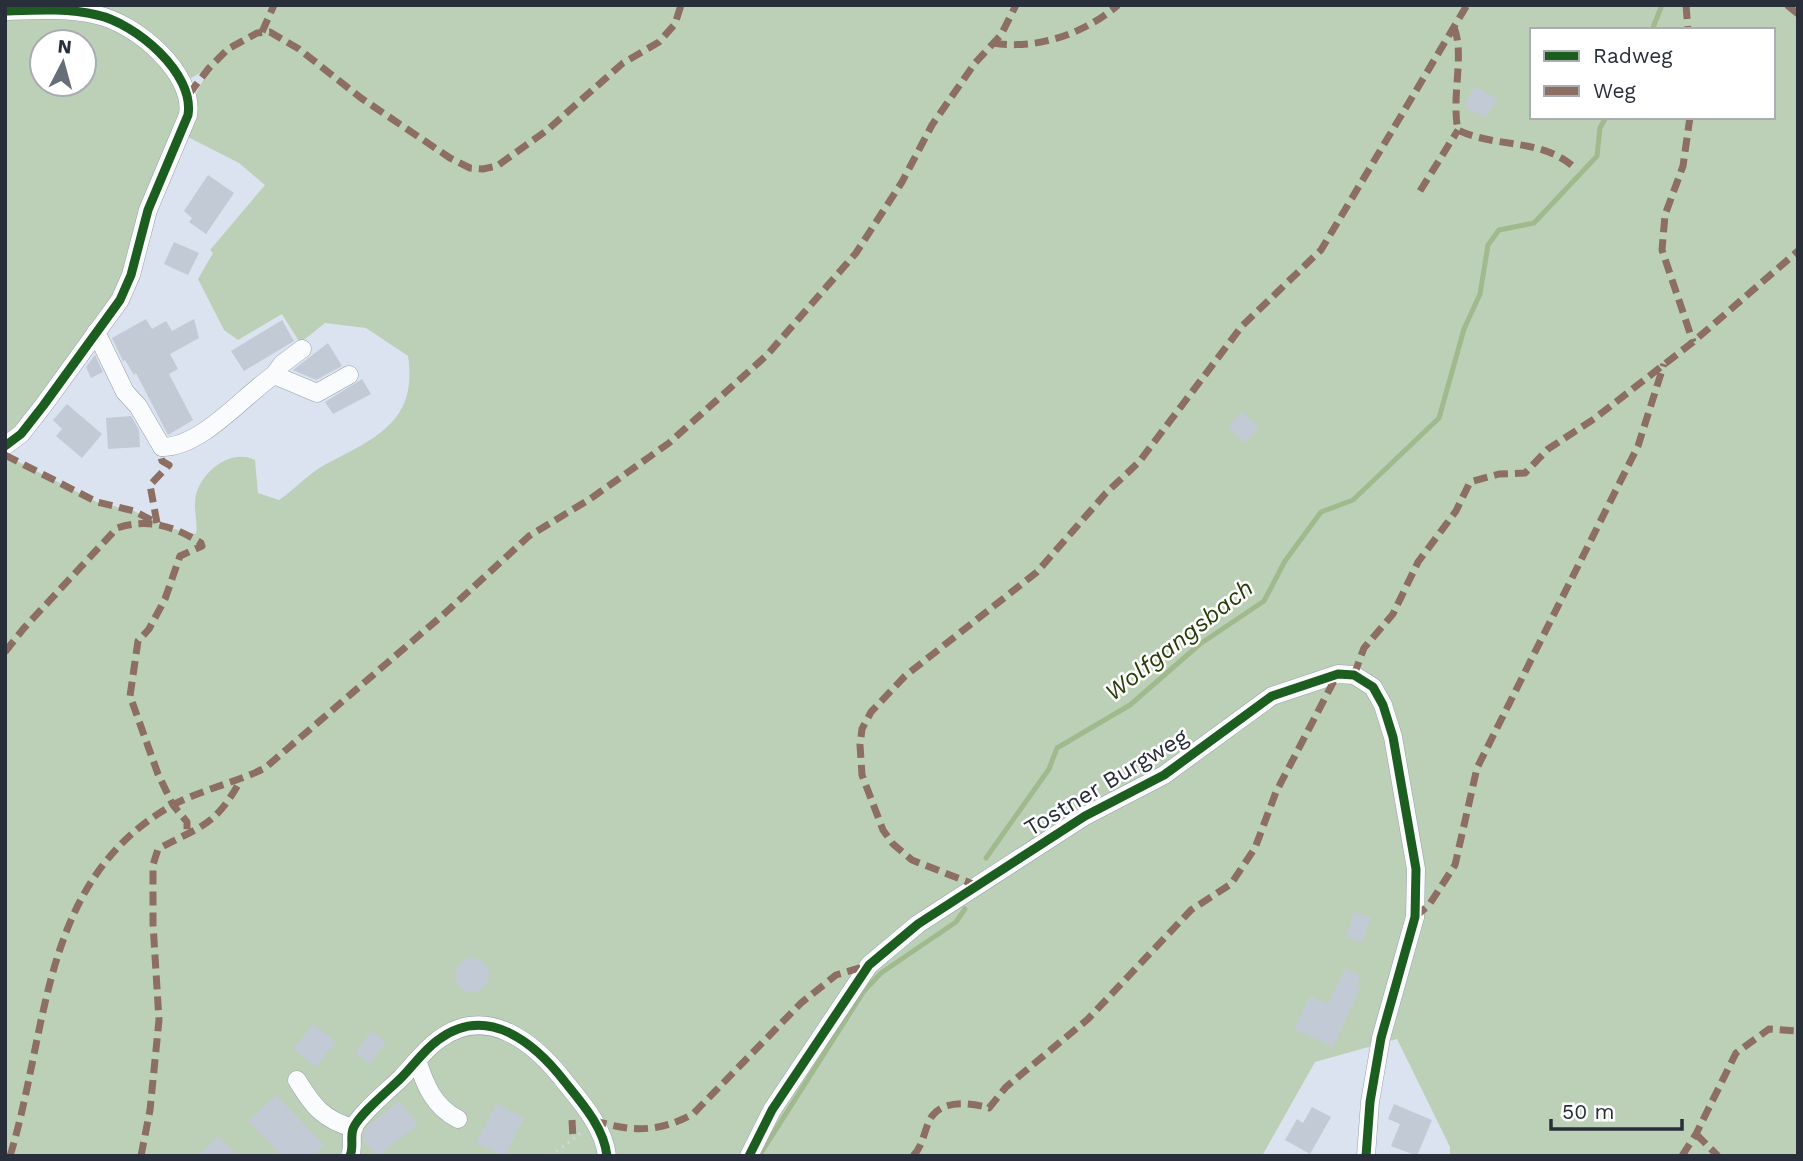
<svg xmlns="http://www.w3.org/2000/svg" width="1803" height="1161" font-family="'Work Sans',sans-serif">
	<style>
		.green { fill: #bcd0b7; fill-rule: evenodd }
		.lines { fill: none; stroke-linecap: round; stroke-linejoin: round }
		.stream { stroke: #a0ba8d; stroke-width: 5 }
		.building { fill: #c2cad5 }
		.minor-casing { stroke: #989faa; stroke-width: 19 }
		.path { stroke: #d1d4d7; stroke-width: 3.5; stroke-dasharray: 2 5; stroke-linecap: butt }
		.minor { stroke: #fafbfd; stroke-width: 18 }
		.quiet { stroke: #8d6e63; stroke-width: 7; stroke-dasharray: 14 7; stroke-linecap: butt }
		.cycleway-casing { stroke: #fff; stroke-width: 13 }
		.cycleway { stroke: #1b5e20; stroke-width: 9 }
		.labels { text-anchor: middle; stroke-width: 5; stroke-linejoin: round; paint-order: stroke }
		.street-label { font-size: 23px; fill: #282f3a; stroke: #fff }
		.water-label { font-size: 24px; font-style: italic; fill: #273d09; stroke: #fff }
	</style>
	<rect width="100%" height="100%" fill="#dbe3f0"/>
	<g class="green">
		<path d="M5,5H1798V1156H1450V1147L1397,1039L1315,1062L1262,1156H5V455L97,502L134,511L165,527L196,534C198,523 194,512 195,501C197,475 229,447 255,460L258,493L279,500C295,489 309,473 326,464C376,438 418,421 408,356L366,328L325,323L300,343L282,314L238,340L224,330L198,279L213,253L210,250L265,185L239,163L184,135L197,91L205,77L200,73L191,78L186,76L140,32ZM1532,30H1773V117H1532Z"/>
		<path d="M5,15L107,22L163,63L184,103L115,298L5,441ZM42,42H84V84H42Z"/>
	</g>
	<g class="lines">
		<g class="stream">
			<polyline points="1652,30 1662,5"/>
			<polyline points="986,858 1049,769 1057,748 1130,705 1200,644 1264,601 1285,561 1321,512 1353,500 1439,418 1464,329 1480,294 1488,245 1499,230 1534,223 1597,156 1600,128 1606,117"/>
			<polyline points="759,1156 864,991 881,973 956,922 965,909"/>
		</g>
	</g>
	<g class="building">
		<polygon points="1474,87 1497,98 1486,118 1464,107"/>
		<polygon points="208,175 234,193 206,234 189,222 192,218 184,211"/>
		<polygon points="174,242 199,253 188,275 164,264"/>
		<polygon points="146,319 152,329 166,321 172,331 194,319 199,338 170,354 178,369 169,374 193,420 168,435 136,373 134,375 125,360 123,361 112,338"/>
		<polygon points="282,320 294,341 244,371 231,351"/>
		<polygon points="328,343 342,366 316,380 293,370"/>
		<polygon points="95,355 103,372 91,378 86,367"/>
		<polygon points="362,379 371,394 333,414 325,402"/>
		<polygon points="67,404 102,434 82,458 56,436 62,429 53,420"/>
		<polygon points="1242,412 1259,428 1245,443 1228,427"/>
		<polygon points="131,416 139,430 140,447 108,449 106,418"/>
		<polygon points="1354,912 1371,917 1362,942 1346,937"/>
		<circle cx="472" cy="975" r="17"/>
		<polygon points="1345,968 1361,976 1356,987 1360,989 1333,1047 1294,1029 1310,996 1328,1004"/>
		<polygon points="313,1024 336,1042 316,1067 293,1049"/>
		<polygon points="371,1031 386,1042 370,1064 355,1053"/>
		<polygon points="276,1095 324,1145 313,1156 282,1156 248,1121"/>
		<polygon points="399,1101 418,1125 377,1156 363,1140 364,1134 368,1126"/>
		<polygon points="496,1104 524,1118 505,1156 476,1143"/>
		<polygon points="1394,1104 1432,1120 1417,1156 1391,1146 1400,1124 1388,1119"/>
		<polygon points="1312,1107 1331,1117 1310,1154 1285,1140 1297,1119 1303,1123"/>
		<polygon points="218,1136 238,1156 197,1156"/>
	</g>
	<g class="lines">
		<g class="minor-casing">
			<g id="minor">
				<path d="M5,11C35,10 67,8 97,15C135,23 195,73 188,115L148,210L131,275L120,300L43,406L21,434L5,446"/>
				<polyline points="96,332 125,392 138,406 162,447"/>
				<polyline points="274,375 282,364 302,349"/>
				<path d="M162,447C202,447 243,396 274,375L317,393L349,375"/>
				<path d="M417,1060C425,1085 434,1107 458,1119"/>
				<path d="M297,1080C313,1106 323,1120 354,1128"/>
				<path d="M350,1156C354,1147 350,1138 353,1129C358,1115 389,1090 401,1078C413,1066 424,1050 438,1040C487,1003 535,1043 565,1082C582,1103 604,1128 607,1156"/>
				<polyline points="749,1156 772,1110 869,965 918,924 1085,816 1164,775 1272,696 1338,674 1354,675 1373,687 1383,705 1393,737 1416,869 1415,917 1381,1038 1370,1102 1366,1156"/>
			</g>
		</g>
		<polyline class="path" points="551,1156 582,1132"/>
		<use href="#minor" class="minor"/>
		<g class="quiet">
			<polyline points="1686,5 1688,30"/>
			<polyline points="1787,5 1798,14"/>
			<path d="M1454,27C1465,54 1451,97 1458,130C1497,149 1544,137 1577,170"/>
			<polyline points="262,32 274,5"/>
			<path d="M993,43C1037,50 1084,34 1118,5"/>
			<polyline points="189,94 209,68 228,49 257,33 270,32 299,49 361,98 450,158 470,168 483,169 497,166 546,131 623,63 659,42 675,24 681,5"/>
			<polyline points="1690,117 1683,166 1665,215 1662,250 1693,342"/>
			<polyline points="1420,191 1458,130"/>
			<polyline points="5,455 97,502 134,511 157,523"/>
			<polyline points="157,523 150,485 169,465 162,461 160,453"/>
			<path d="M5,652L24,628L117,528C148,518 174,526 201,543L202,546L180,556L165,599L149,629L138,641L130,696L158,774L173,805L187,822V836"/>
			<polyline points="1354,675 1364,648 1393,614 1418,562 1456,511 1470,482 1499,474 1525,473 1548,449 1594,419 1693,342 1798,251"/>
			<polyline points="978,886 912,860 893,844 883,830 862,775 860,745 862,729 871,712 905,676 1037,572 1106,493 1139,462 1242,326 1321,250 1467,5"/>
			<polyline points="1415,917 1429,905 1455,865 1477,768 1638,446 1664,364"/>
			<polyline points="572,1120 573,1139"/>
			<path d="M593,1120C630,1132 658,1133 693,1114L801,1003L836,975L869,965"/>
			<polyline points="1696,1134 1718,1156"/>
			<path d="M10,1156C49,1029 40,881 171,806C200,790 235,783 265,768L444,614L529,536L590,499L669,443L767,355L856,253L902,182L932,125L975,63L1001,35L1016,5"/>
			<path d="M141,1156L150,1110L159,1020L153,924V865L158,849C200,826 215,827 240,781"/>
			<path d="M913,1156C924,1145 924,1128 932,1116C945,1099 972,1103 989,1108L1006,1087L1088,1019L1191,910L1231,884L1255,848L1276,792L1337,675"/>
			<polyline points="1682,1156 1696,1134 1736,1053 1769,1029 1798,1031"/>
		</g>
		<g class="cycleway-casing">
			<g id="cycleway">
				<path d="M5,11C35,10 67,8 97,15C135,23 195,73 188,115L148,210L131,275L120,300L43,406L21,434L5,446"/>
				<path d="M350,1156C354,1147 350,1138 353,1129C358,1115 389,1090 401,1078C413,1066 424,1050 438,1040C487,1003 535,1043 565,1082C582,1103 604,1128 607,1156"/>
				<polyline points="749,1156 772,1110 869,965 918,924 1085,816 1164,775 1272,696 1338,674 1354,675 1373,687 1383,705 1393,737 1416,869 1415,917 1381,1038 1370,1102 1366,1156"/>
			</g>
		</g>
		<use href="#cycleway" class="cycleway"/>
	</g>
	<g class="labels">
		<g class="street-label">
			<text transform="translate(1106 782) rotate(-31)" y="8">Tostner Burgweg</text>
		</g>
		<g class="water-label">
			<text transform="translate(1179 640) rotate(-38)" y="8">Wolfgangsbach</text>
		</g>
	</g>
	<rect width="1803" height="1161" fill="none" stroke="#282f3a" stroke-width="14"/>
	<rect x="1530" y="28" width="245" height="91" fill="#ffffff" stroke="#a9acb0" stroke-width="2"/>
	<rect x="1544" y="51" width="35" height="10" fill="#1b5e20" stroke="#a9acb0" stroke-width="2"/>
	<text x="1593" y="63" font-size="21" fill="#282f3a">Radweg</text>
	<rect x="1544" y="86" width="35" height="10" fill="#8d6e63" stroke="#a9acb0" stroke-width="2"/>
	<text x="1593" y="98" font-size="21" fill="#282f3a">Weg</text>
	<g transform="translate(63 63) rotate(6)"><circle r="33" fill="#ffffff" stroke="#a9acb0" stroke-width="2"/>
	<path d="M0-5L12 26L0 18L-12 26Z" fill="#676e7a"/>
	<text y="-10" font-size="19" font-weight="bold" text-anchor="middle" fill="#282f3a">N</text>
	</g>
	<path d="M1551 1119v10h131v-10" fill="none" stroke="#282f3a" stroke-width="3.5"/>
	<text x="1562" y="1119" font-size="21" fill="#282f3a" stroke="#ffffff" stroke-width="5" paint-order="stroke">50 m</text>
</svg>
